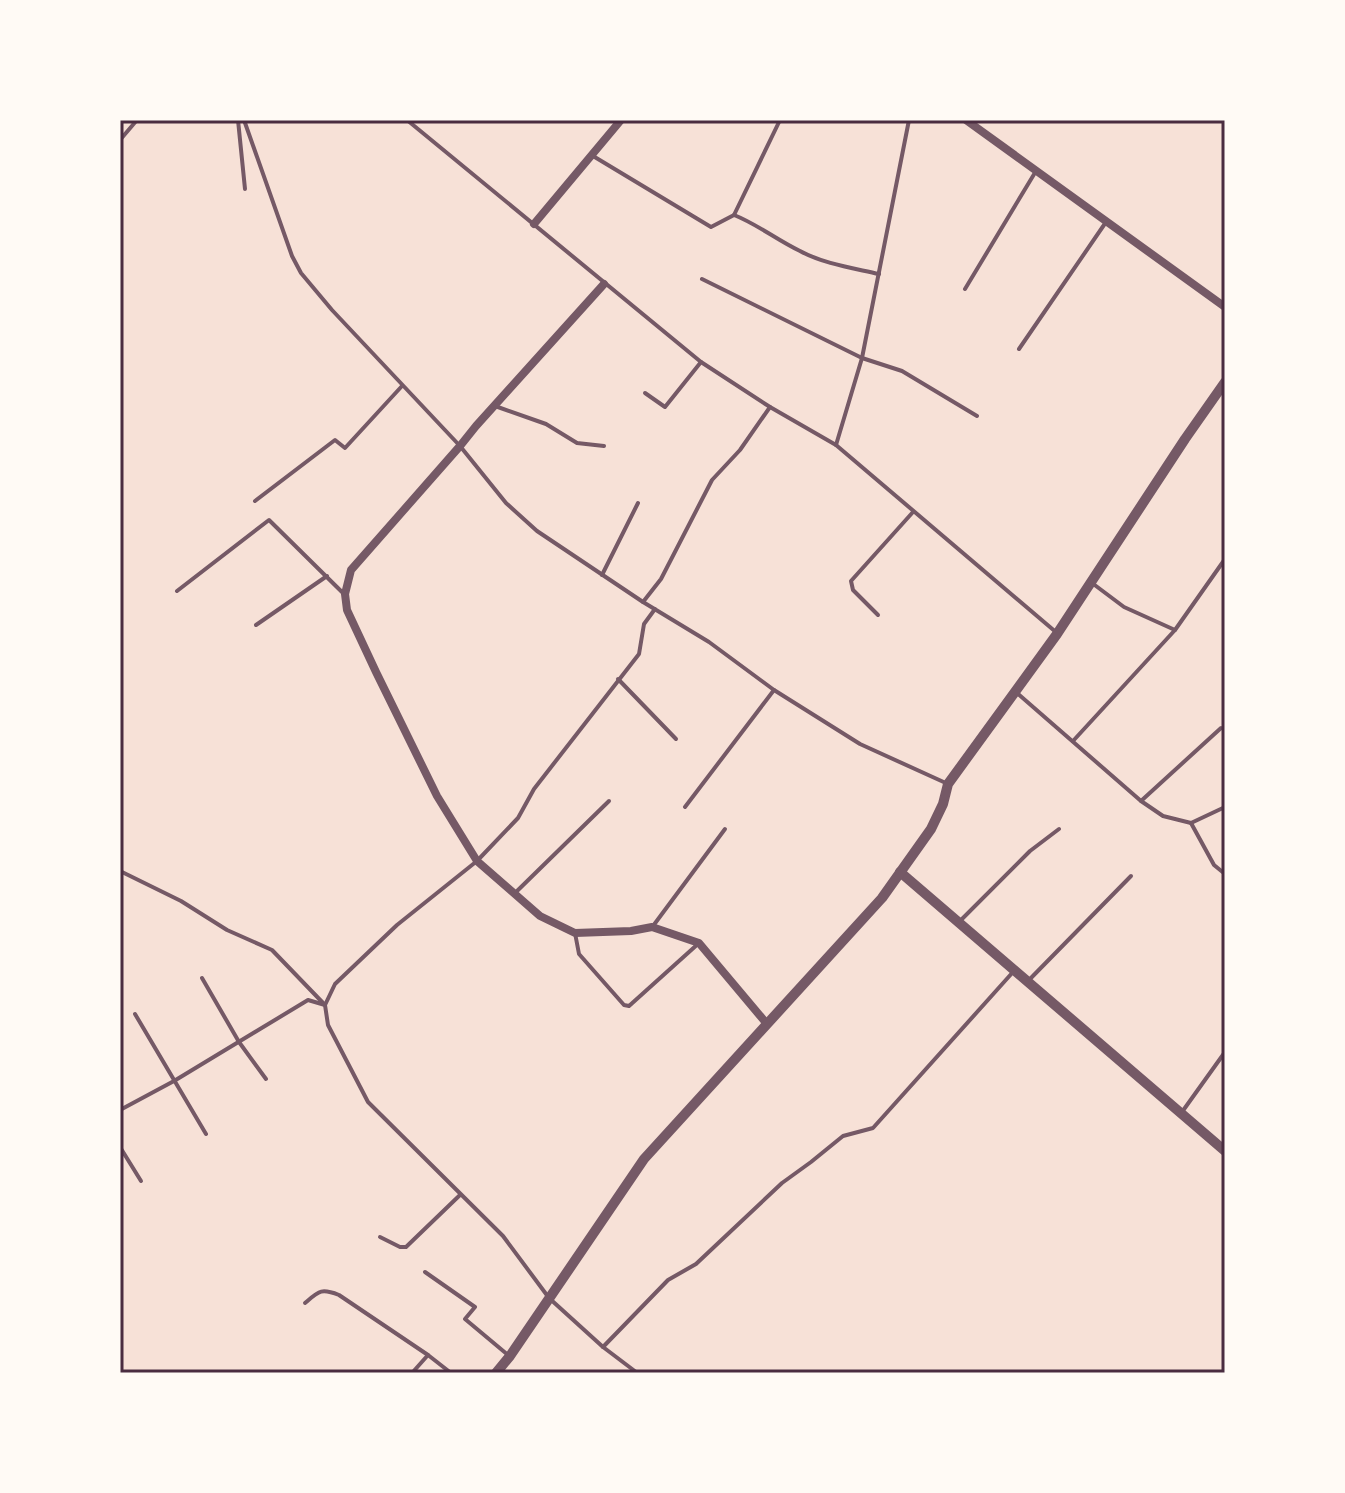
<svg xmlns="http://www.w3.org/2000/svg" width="1345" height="1493" font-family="'PT Serif',serif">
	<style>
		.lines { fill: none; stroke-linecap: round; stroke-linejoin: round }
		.service { stroke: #755966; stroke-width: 4 }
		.minor { stroke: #755966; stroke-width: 8 }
		.tertiary { stroke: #755966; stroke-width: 10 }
		.neatline { fill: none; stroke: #4a2c40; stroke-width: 3 }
	</style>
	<rect width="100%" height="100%" fill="#f7e1d7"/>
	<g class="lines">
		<g class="service">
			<polyline points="238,120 245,189"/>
			<polyline points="244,120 292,256 301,273 332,310 460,446 506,503 537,531 643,602 709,642 774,690 860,744 948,784"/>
			<polyline points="407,120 701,362 770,407 836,445 1057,633"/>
			<polyline points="120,140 137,120"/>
			<path d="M593,156L711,227L734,215C757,224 777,240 800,251C824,264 853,268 879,274"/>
			<polyline points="734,215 780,120"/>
			<polyline points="702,279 862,358 902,371 977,416"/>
			<polyline points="965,289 1036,171"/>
			<polyline points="1019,349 1106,222"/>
			<polyline points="645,393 665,407 701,362"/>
			<polyline points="495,406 546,424 577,443 604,446"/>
			<polyline points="836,445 862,358 909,120"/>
			<polyline points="255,501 335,440 345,448 402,386"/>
			<polyline points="602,575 638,503"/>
			<polyline points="1092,583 1124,607 1175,630"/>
			<polyline points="177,591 269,520 344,594"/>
			<polyline points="643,602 661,579 712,480 740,450 770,407"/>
			<polyline points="878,615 853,590 851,581 913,512"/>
			<polyline points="256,625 327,576"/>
			<polyline points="618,679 676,739"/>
			<polyline points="1017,693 1141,801 1163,816 1191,823 1225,807"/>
			<polyline points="1073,741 1175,630 1225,559"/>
			<polyline points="1141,801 1221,728"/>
			<polyline points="685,807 774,690"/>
			<polyline points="1191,823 1214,865 1225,874"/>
			<polyline points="120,871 181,901 227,930 272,950 325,1005 328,1025 368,1102 503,1236 549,1298 603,1347 636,1372 640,1373"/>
			<polyline points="515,893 609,801"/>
			<polyline points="959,922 1030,851 1059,829"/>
			<polyline points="653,926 725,829"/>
			<polyline points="575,933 579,954 624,1005 629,1006 699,943"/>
			<polyline points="202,978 239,1042 266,1079"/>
			<polyline points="1029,980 1131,876"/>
			<polyline points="135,1014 206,1134"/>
			<polyline points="120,1110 174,1081 308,1000 325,1005 335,984 397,925 477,861 518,818 534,789 639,654 644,624 655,609"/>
			<polyline points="1182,1112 1225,1052"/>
			<polyline points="120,1147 141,1181"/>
			<polyline points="380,1237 400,1247 406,1247 460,1195"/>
			<polyline points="425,1272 475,1307 465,1319 508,1355"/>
			<path d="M305,1303C319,1291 321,1288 339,1295L428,1355L451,1373"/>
			<polyline points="603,1347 668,1280 696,1264 782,1183 811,1162 843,1136 873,1128 1013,972"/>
			<polyline points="412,1373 428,1355"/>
		</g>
		<g class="minor">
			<polyline points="966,120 1225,307"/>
			<polyline points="534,224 621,120"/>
			<polyline points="604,284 476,426 460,446 351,570 345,594 347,610 376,672 437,796 477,861 540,916 575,933 631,931 652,927 699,943 767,1024"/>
		</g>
		<g class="tertiary">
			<polyline points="900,872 1225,1151"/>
			<polyline points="496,1373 510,1356 644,1159 882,898 931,829 943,804 948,784 1057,634 1185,439 1225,382"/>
		</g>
	</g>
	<rect width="1345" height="1493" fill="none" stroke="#fffaf5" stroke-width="244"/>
	<rect x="122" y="122" width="1101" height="1249" class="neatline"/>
</svg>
